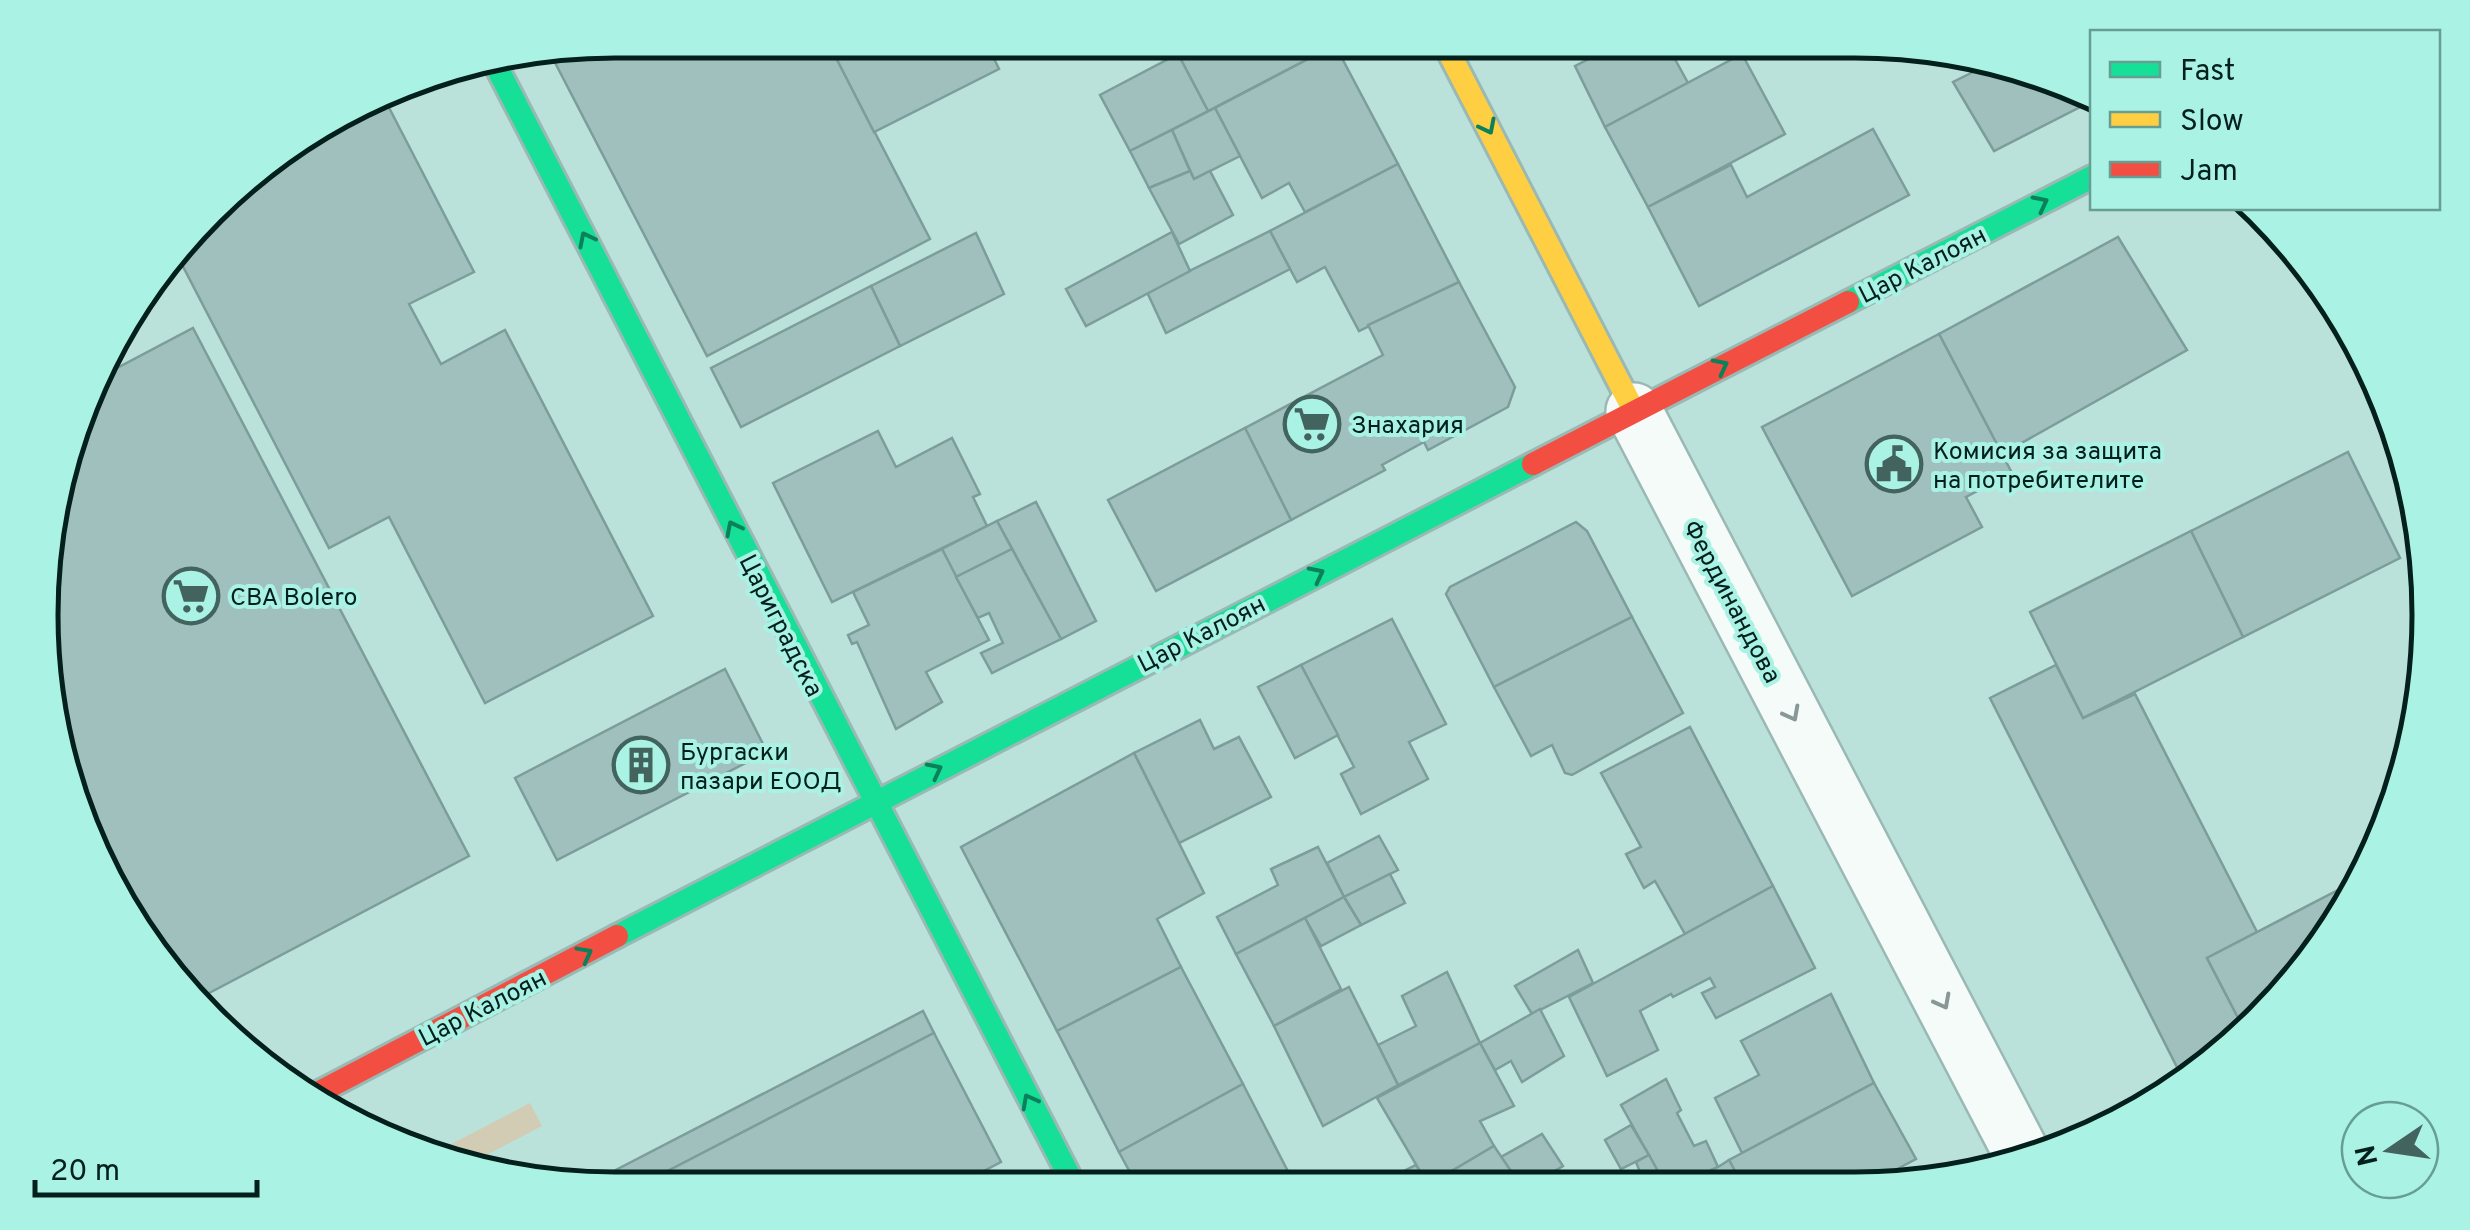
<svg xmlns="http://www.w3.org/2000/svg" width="2470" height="1230" font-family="Overpass,sans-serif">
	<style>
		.green { fill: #d2ccb5 }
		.building { fill: #a0c0be; stroke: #7c9d9a; stroke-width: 2.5 }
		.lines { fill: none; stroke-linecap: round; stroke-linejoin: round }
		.street-casing { stroke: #9ab9b4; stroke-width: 60 }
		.fast-casing { stroke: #9ab9b4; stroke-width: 28 }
		.slow-casing { stroke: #9ab9b4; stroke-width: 28 }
		.jam-casing { stroke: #9ab9b4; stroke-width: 28 }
		.street { stroke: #f5fbf9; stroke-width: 55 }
		.fast { stroke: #16e098; stroke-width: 22 }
		.slow { stroke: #ffcf43; stroke-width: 22 }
		.jam { stroke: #f24e42; stroke-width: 22 }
		.oneway { stroke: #0c805a }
		.oneway2 { stroke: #889896 }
		.labels { text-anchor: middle; stroke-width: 8; stroke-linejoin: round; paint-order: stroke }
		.street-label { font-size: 25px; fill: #03201c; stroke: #aaf2e4 }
		.poi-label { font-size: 25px; fill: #03201c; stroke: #aaf2e4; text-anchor: start }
		.rim { fill: none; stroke: #03201c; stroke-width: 5 }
	</style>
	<rect width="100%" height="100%" fill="#bae2da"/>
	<polygon class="green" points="530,1103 542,1126 475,1161 438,1151"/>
	<g class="building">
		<polygon points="615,40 827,40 930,239 707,356 549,51"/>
		<polygon points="827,40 985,40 999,69 874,132"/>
		<polygon points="1171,41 1333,41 1335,45 1208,111"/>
		<polygon points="1624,41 1665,41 1688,83 1605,127 1575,66"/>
		<polygon points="1335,45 1398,164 1305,212 1289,183 1262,198 1215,108"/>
		<polygon points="1178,54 1208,111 1130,151 1100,95"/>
		<polygon points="1742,54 1785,134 1648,207 1605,127"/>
		<polygon points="1985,66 2092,95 2092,101 1994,151 1953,82"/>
		<polygon points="383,96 474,272 409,304 441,364 505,330 653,616 485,703 389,517 329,548 176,253 265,159"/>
		<polygon points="1215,108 1240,156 1194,179 1172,130"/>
		<polygon points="1873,129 1909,195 1699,306 1648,207 1731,165 1747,197"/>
		<polygon points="1172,130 1190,171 1149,188 1130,151"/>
		<polygon points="1398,164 1459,282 1359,331 1325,267 1297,282 1270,231"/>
		<polygon points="1190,171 1194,179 1210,171 1233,215 1179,244 1149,188"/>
		<polygon points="1270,231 1290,269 1166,333 1147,292"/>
		<polygon points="1172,232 1190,271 1086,326 1066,289"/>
		<polygon points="976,233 1004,294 900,346 871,286"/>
		<polygon points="2118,237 2187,350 2002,454 1939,334"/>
		<polygon points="1459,282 1515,387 1508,407 1428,450 1424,442 1382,465 1385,470 1291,520 1245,428 1383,355 1368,325"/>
		<polygon points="871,286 900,346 741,427 711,368"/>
		<polygon points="193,328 469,856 194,1001 99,869 45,689 51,502 104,375"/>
		<polygon points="1939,334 2012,473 1966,497 1982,527 1852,596 1762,427"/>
		<polygon points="1245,428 1291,520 1156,591 1108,500"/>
		<polygon points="878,431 896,467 952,438 980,494 973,497 987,526 832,602 773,483"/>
		<polygon points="2348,452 2400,558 2243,637 2191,531"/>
		<polygon points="1036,502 1096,621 1061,639 997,521"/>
		<polygon points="997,521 1012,549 956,577 942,549"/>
		<polygon points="1576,522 1587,531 1632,617 1494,687 1446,594 1450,587"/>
		<polygon points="2191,531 2243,637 2083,718 2030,612"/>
		<polygon points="942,549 989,640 926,672 942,702 896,729 857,642 852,644 848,635 869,625 853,592"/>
		<polygon points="1012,549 1061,639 992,673 981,653 1003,643 989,613 978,618 956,577"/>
		<polygon points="1632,617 1683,713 1572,775 1565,773 1552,745 1531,756 1494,687"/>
		<polygon points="1392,619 1446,724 1409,742 1428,779 1361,814 1341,774 1354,767 1301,665"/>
		<polygon points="1301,665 1338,735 1295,758 1258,687"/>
		<polygon points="2056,665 2083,718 2135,694 2257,932 2207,958 2246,1033 2205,1072 2185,1083 1990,698"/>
		<polygon points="725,669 767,752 557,860 515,778"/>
		<polygon points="1200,720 1214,749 1239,737 1271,797 1179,843 1134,753"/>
		<polygon points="1690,727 1773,886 1685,934 1655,881 1644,888 1626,854 1641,847 1601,773"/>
		<polygon points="1134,753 1204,893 1157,919 1181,967 1057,1031 961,847"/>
		<polygon points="1379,836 1398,870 1344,897 1327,863"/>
		<polygon points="1318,847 1344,897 1236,954 1217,917 1278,885 1271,869"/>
		<polygon points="1390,874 1405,903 1361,925 1344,897"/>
		<polygon points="2367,875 2288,994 2246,1033 2207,958"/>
		<polygon points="1773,886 1815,968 1716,1018 1702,993 1715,987 1710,978 1673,997 1671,994 1640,1011 1658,1050 1607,1076 1569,997"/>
		<polygon points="1344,897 1361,925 1321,946 1305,918"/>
		<polygon points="1305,918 1341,989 1274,1026 1236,954"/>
		<polygon points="1578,950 1593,983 1532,1014 1515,986"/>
		<polygon points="1181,967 1243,1084 1119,1152 1057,1031"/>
		<polygon points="1447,972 1480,1043 1398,1085 1378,1045 1416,1026 1402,996"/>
		<polygon points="1349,987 1398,1085 1323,1126 1274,1026"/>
		<polygon points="1831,994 1874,1083 1742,1153 1715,1098 1759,1075 1741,1041"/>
		<polygon points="1540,1009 1564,1056 1522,1082 1511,1061 1495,1070 1480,1043"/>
		<polygon points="923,1011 934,1033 633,1189 579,1189"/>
		<polygon points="934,1033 1001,1162 951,1188 633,1189"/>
		<polygon points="1480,1043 1514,1106 1480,1121 1494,1146 1428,1185 1377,1098"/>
		<polygon points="1666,1079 1681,1110 1677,1113 1694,1146 1706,1141 1718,1167 1678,1186 1666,1186 1621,1105"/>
		<polygon points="1874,1083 1916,1159 1867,1185 1743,1186 1729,1160"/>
		<polygon points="1243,1084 1296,1187 1138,1187 1119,1152"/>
		<polygon points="1631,1125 1649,1155 1621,1169 1605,1140"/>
		<polygon points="1542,1134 1563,1166 1529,1186 1521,1186 1501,1157"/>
		<polygon points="1494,1146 1521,1186 1429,1186 1428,1185"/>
		<polygon points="1649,1155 1666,1186 1636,1186 1644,1182 1636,1162"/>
		<polygon points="1729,1160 1743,1186 1678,1186 1718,1167"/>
		<polygon points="1416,1165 1429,1186 1382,1187 1380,1183"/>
	</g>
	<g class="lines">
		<g class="street-casing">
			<polyline id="street" points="1634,411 2025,1160"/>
		</g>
		<g class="fast-casing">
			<g id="fast">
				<polyline points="493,60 1075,1187"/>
				<polyline points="1848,302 2092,177"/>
				<polyline points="617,936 1533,464"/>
			</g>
		</g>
		<g class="slow-casing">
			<polyline id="slow" points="1443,41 1634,411"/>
		</g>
		<g class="jam-casing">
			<g id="jam">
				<polyline points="1533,464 1848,302"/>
				<polyline points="312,1096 617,936"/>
			</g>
		</g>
		<use href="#street" class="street"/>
		<use href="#fast" class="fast"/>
		<use href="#slow" class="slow"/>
		<use href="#jam" class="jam"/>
	</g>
	<defs><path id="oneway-chevron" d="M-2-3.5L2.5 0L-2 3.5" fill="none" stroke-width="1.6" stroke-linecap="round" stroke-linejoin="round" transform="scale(2.5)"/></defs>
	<g class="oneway">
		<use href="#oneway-chevron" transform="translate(1488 127) rotate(63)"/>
		<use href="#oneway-chevron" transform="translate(2041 203) rotate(-27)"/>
		<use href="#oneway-chevron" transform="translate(586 239) rotate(-117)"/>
		<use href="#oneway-chevron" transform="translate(1721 366) rotate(-27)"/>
		<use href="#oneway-chevron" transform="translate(733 528) rotate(-117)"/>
		<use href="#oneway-chevron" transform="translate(1317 574) rotate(-27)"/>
		<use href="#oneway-chevron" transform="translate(935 770) rotate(-27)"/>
		<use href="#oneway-chevron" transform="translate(585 954) rotate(-28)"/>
		<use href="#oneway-chevron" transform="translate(1029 1101) rotate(-118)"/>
	</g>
	<g class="oneway2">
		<use href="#oneway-chevron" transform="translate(1792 714) rotate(62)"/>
		<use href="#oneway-chevron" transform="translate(1943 1002) rotate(62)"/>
	</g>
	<defs>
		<g id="supermarket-ring" transform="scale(2.875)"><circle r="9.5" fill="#aaf2e4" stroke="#43645e" stroke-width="1.5"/><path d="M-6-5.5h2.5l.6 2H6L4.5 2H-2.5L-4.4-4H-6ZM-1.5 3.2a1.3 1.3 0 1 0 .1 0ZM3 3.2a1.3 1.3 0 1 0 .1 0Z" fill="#43645e"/></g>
		<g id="civic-ring" transform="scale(2.875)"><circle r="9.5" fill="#aaf2e4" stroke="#43645e" stroke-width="1.5"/><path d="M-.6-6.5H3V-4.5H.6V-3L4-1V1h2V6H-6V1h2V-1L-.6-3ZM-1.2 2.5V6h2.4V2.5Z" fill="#43645e"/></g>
		<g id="building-ring" transform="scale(2.875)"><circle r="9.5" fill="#aaf2e4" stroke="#43645e" stroke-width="1.5"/><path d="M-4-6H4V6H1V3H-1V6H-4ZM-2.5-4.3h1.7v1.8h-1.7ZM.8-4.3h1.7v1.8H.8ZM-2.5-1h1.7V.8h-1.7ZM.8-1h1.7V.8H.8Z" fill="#43645e"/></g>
	</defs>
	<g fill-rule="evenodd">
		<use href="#supermarket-ring" x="1312" y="424"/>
		<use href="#civic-ring" x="1894" y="464"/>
		<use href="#supermarket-ring" x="191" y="596"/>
		<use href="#building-ring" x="641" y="765"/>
	</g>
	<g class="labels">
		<g class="street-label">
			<text transform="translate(1922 264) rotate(-27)" y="9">Цар Калоян</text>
			<text transform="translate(1733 601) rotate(62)" y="9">Фердинандова</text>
			<text transform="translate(782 625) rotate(63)" y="9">Цариградска</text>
			<text transform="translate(1201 633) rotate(-27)" y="9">Цар Калоян</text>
			<text transform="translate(482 1007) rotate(-27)" y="9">Цар Калоян</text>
		</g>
		<g class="poi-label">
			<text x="1351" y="433">Знахария</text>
			<text x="1933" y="459">Комисия за защита<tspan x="1933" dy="29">на потребителите</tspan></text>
			<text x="230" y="605">CBA Bolero</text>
			<text x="680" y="760">Бургаски<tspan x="680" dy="29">пазари ЕООД</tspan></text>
		</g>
	</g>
	<path d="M0 0H2470V1230H0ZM615 58H1855A557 557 0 0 1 2412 615V615A557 557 0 0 1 1855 1172H615A557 557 0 0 1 58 615V615A557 557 0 0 1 615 58Z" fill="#aaf2e4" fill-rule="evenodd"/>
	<path class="rim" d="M615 58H1855A557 557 0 0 1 2412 615V615A557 557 0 0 1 1855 1172H615A557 557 0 0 1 58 615V615A557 557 0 0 1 615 58Z"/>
	<rect x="2090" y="30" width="350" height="180" fill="#aaf2e4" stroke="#679e94" stroke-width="2.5"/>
	<rect x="2110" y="62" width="50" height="15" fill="#16e098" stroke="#679e94" stroke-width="2.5"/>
	<text x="2180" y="80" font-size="30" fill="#03201c">Fast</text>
	<rect x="2110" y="112" width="50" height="15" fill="#ffcf43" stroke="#679e94" stroke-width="2.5"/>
	<text x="2180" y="130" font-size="30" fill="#03201c">Slow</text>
	<rect x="2110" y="162" width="50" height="15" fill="#f24e42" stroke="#679e94" stroke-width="2.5"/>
	<text x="2180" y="180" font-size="30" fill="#03201c">Jam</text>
	<g transform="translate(2390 1150) rotate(257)"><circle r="48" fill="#aaf2e4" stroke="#679e94" stroke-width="2.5"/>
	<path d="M0-8L18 38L0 25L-18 38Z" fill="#43645e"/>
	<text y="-15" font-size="28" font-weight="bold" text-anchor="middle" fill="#03201c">N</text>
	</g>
	<path d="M35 1180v15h222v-15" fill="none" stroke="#03201c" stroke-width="5"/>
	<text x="50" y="1180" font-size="30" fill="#03201c" stroke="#aaf2e4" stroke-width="8" paint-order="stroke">20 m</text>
</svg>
